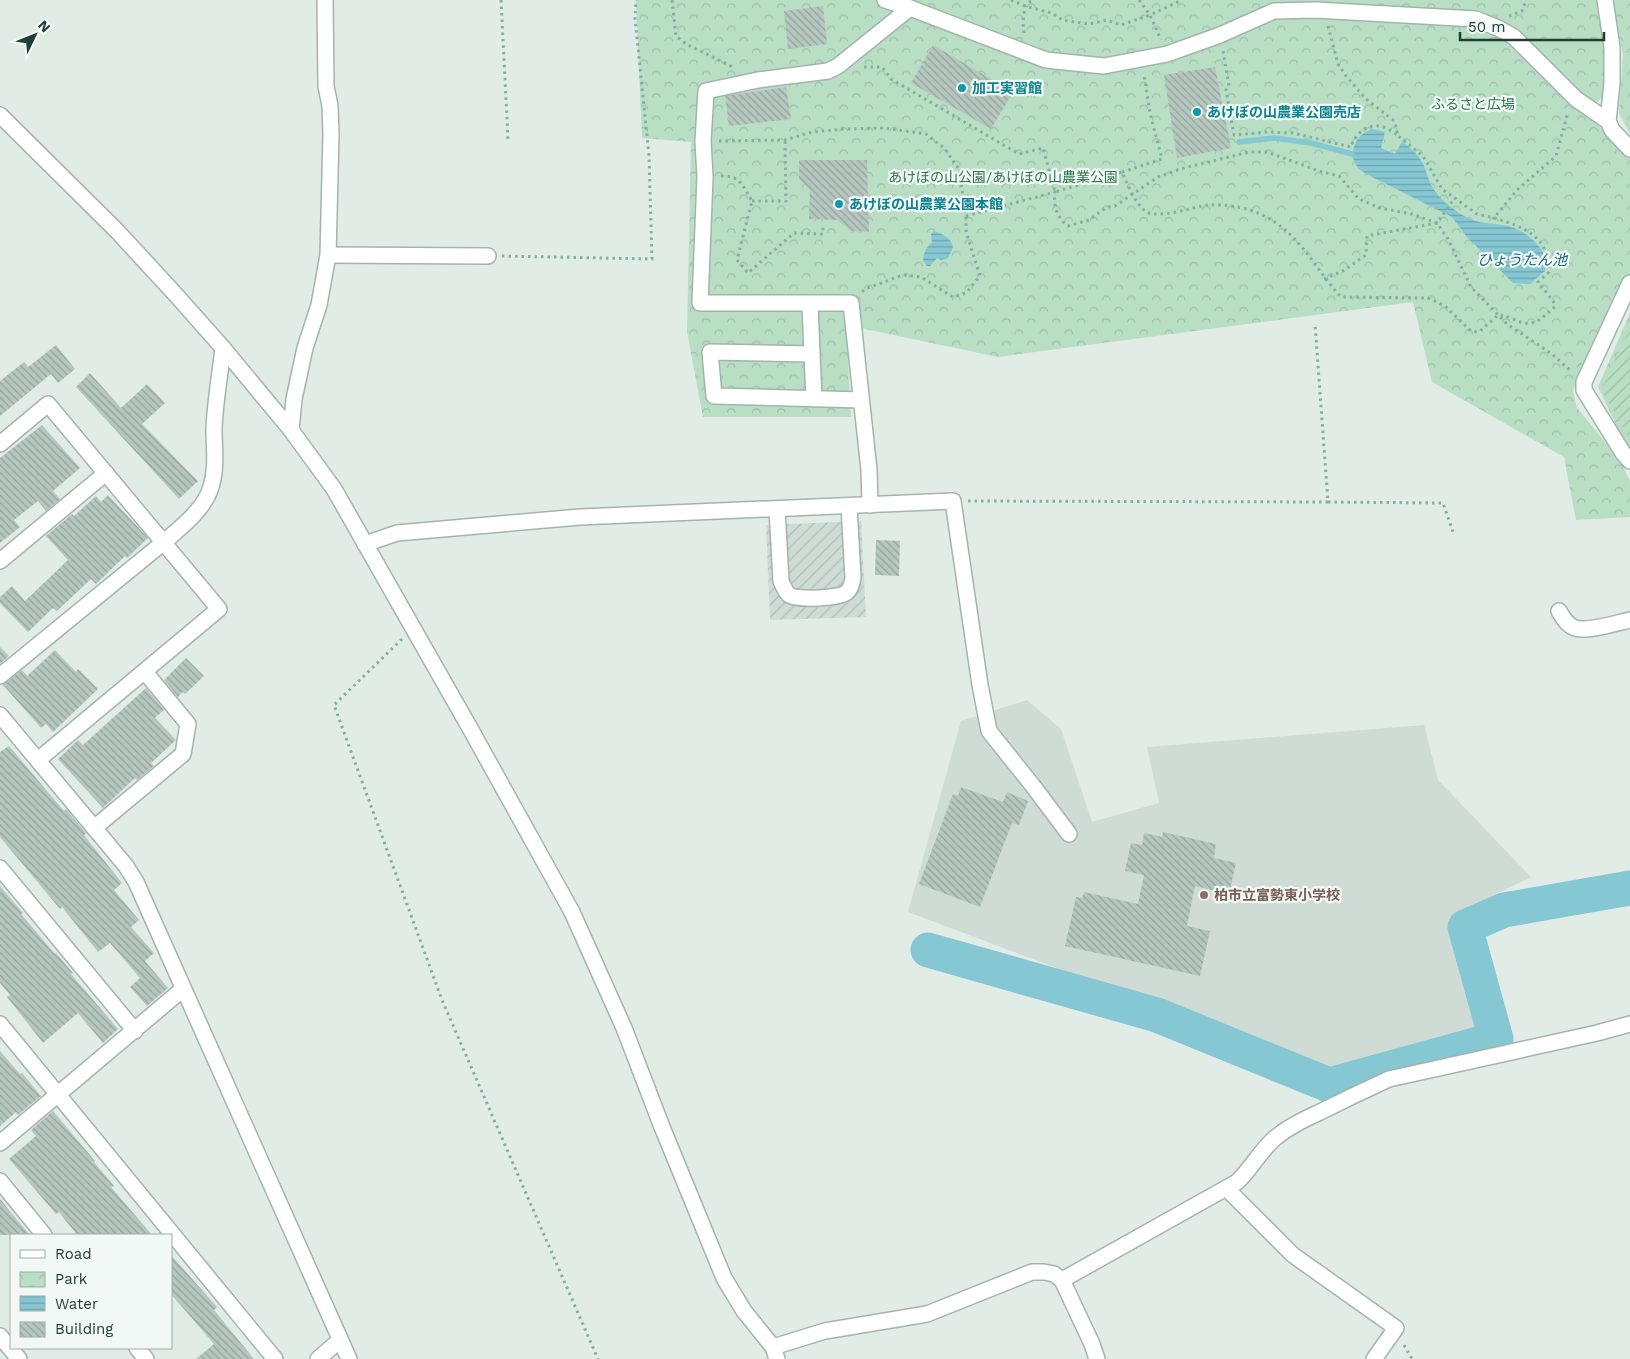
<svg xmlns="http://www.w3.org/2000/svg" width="1630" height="1359" font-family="'Work Sans','Noto Sans JP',sans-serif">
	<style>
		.built { fill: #cfdcd6 }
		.industrial { fill: url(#industrial-furrows) }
		.park { fill: url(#park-crowns) }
		.garden { fill: url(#garden-furrows) }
		.water { fill: url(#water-rules) }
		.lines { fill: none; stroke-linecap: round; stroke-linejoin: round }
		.stream { stroke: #86c7d4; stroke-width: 5.5 }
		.river { stroke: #86c7d4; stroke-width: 35 }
		.building { fill: url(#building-back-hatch) }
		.minor-casing { stroke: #a3b4ae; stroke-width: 18 }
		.path { stroke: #80b1a3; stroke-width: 3; stroke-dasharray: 2.5 4; stroke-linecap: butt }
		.minor { stroke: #fff; stroke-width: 15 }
		.culture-dot { fill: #0f9aa8; stroke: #f1f8f5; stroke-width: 2 }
		.education-dot { fill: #8d6e63; stroke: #f1f8f5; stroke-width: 2 }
		.labels { text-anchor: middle; stroke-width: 4.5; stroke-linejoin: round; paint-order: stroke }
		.culture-label { font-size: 14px; font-weight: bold; fill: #0d838f; stroke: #f1f8f5; text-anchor: start }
		.park-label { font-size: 14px; fill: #297648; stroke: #f1f8f5 }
		.education-label { font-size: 14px; font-weight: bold; fill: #785e54; stroke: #f1f8f5; text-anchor: start }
		.water-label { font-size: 15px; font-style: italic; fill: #186a7c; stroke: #f1f8f5 }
	</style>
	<defs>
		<pattern id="industrial-furrows" width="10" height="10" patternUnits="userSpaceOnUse" patternTransform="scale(1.25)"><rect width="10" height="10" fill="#cfdcd6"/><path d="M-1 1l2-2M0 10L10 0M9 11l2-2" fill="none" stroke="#b1beb8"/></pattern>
		<pattern id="park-crowns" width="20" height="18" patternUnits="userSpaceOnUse" patternTransform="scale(1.25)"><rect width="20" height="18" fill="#b8dec3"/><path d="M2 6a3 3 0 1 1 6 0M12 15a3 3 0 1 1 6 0" fill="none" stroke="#9ec0a8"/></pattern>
		<pattern id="garden-furrows" width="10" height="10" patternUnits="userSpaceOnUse" patternTransform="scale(1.25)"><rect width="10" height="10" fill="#b8dec3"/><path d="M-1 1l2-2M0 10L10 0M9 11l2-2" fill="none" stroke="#9ec0a8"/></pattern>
		<pattern id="water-rules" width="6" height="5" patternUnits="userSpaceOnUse" patternTransform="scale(1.25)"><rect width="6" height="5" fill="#86c7d4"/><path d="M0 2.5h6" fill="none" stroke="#6da3ad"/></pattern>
		<pattern id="building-back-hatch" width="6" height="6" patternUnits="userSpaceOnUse" patternTransform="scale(1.25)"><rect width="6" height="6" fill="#b6c7c0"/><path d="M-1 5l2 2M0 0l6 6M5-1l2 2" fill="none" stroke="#94a39d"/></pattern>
	</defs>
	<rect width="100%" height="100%" fill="#e1ece7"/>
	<polygon class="built" points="1027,700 1061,729 1092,822 1159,803 1147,747 1424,725 1438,780 1531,877 1449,917 1480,1037 1336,1073 908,912 961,721"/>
	<polygon class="industrial" points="861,521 866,617 770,620 766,525"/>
	<g class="park">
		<polygon points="636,0 1597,0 1607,36 1602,97 1591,109 1589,116 1630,158 1630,273 1600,340 1578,377 1573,391 1577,408 1621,461 1630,482 1630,517 1576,520 1564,457 1432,382 1413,302 998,357 846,325 851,417 703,417 687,332 691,142 642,138"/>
		<polygon points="1613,0 1630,0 1630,134 1619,113 1623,55"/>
		<polygon points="1630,313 1630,451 1624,441 1598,387"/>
	</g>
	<polygon class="garden" points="1630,327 1630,438 1601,390"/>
	<g class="water">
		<path d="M1372,129L1385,132L1381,148L1395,154L1402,142C1414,150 1423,159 1427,174C1428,178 1429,181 1431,185C1438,198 1451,208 1464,216C1489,230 1508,216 1534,241C1544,251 1546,257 1545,271L1530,284L1513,283L1466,236L1452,217L1366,174L1357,167L1352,156C1354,142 1359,134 1372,129Z"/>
		<path d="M934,231C944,235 950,237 953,247L948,258L941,260L937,258L930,266H927L923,260C924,252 926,248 932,242L931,234Z"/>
	</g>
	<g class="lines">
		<polyline class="stream" points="1239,142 1275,138 1311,143 1352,154"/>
		<polyline class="river" points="928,950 1157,1015 1329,1085 1496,1039 1465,927 1504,910 1630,888"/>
	</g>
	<g class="building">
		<polygon points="823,6 827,44 788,49 784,11"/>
		<polygon points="933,45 1013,92 991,129 911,83"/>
		<polygon points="1215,67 1231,148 1177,158 1164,75"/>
		<polygon points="786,87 791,119 729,126 725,96"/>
		<polygon points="799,160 867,160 869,232 851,231 838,220 809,219 810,190 799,179"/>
		<polygon points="56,345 75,369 58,383 51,374 0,416 0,381 24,362 28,367"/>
		<polygon points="90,373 121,408 147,384 165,403 142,424 198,481 179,499 76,387"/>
		<polygon points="42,425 80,468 53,491 60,499 46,511 38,501 14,520 20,527 0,543 0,458"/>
		<polygon points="108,495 148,538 127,558 125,556 96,584 91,579 57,611 53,608 28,632 0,603 0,597 12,586 25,601 68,560 46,536 72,514 74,516 96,496 101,502"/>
		<polygon points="876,540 900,541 899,576 875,575"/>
		<polygon points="0,647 9,656 0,664"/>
		<polygon points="55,650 76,672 78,669 98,689 53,732 46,724 41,728 3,685 22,670 27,676"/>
		<polygon points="186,658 204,676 185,694 183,692 178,697 164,680"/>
		<polygon points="146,688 164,710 155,718 176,740 151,763 154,766 137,780 135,778 103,808 58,759 78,740 83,745"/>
		<polygon points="9,746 64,811 66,809 86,833 84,835 122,883 114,890 139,920 131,927 154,953 145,961 168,988 147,1006 130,987 140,978 110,943 98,952 62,907 60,909 0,837 0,752"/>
		<polygon points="961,787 1003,802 1007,792 1028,801 1019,825 1012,823 980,907 919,884 953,794 958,796"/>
		<polygon points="1163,832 1216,844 1214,858 1236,863 1229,894 1195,886 1187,926 1210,931 1200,976 1065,946 1076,897 1082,898 1084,892 1138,904 1144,875 1125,871 1131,843 1142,845 1144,833 1162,837"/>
		<polygon points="0,886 23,913 21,914 55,954 56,953 73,973 71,974 118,1029 103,1043 78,1013 43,1043 7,997 10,995 0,983"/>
		<polygon points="0,1051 20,1074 22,1073 41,1096 18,1115 16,1112 0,1126"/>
		<polygon points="53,1111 95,1161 94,1162 114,1186 111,1187 152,1235 77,1235 59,1212 56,1214 9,1159 36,1136 31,1130"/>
		<polygon points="0,1199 18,1221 30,1235 0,1235"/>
		<polygon points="171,1255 217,1307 214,1310 254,1359 196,1359 214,1344 171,1294"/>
	</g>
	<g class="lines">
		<g class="minor-casing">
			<g id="minor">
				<polyline points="885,0 910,8 1046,60 1104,66 1167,54 1220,35 1274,11 1315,10 1476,19 1500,29 1514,37 1576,99 1608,121"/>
				<polyline points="1605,0 1612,47 1612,83 1608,121 1612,130 1630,149"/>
				<polyline points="0,115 118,232 176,295 223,348 291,430 334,489 471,730 572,912 624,1028 662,1127 724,1278 744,1311 773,1347 777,1359"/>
				<polyline points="328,255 488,256"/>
				<polyline points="1630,283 1584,382 1584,390 1623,453 1630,461"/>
				<polyline points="810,304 812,354"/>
				<polyline points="814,399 812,354 710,352 714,396 861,400"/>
				<polyline points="291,430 294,399 305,348 319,305 328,255 331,134 330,106 326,86 325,0"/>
				<polyline points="0,444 48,404 219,609 38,760"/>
				<polyline points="870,505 869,470 851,303 700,303 705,177 703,141 706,91 758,80 828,71 838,66 910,8"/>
				<path d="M777,509L781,581C783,586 785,591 789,595C797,600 840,599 847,592C851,589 852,583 853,578L849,506"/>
				<polyline points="365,544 397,533 580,517 953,501 980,685 989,731 1033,786 1069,834"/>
				<polyline points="0,561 106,473"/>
				<path d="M1559,611C1563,618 1567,625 1575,628C1589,632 1616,623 1630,620"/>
				<path d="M0,676L164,542C181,527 204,510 211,487C217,468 214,448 214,429C215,402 220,375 223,348"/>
				<polyline points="0,715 126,866 136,882 349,1359"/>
				<polyline points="94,828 183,754 188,724 145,672"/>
				<polyline points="0,868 135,1031"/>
				<polyline points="0,1024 275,1359"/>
				<polyline points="0,1143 183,989"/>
				<polyline points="0,1181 44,1235"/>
				<polyline points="1226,1188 1293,1255 1396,1328 1374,1359"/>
				<path d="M1062,1280L1237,1182C1251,1169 1260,1151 1275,1138C1288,1127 1303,1120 1318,1113C1342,1101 1365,1090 1389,1079L1597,1033L1630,1024"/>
				<polyline points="0,1336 19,1359"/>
				<polyline points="773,1347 825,1331 927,1314 1032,1272 1044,1272 1054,1274 1062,1280 1092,1344 1097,1359"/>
				<polyline points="137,1348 146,1359"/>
				<polyline points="318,1359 340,1340"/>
			</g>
		</g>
		<g class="path">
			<polyline points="501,0 508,139"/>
			<polyline points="672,0 676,36 686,44 733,67"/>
			<polyline points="1011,0 1025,6 1052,13 1062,20 1089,24 1107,20 1121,25 1150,15 1182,0"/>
			<polyline points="1139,0 1150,15 1161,40"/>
			<polyline points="1509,16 1522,11 1526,0"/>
			<polyline points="1328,26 1338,64 1346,76 1366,99 1393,120 1397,128 1397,135 1423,156 1442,189 1477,214 1494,218"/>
			<polyline points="1024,33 1023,22 1025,6 1032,0"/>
			<path d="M1223,51L1229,86L1226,90L1234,135L1268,132L1293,133L1351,147C1355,132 1371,121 1386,128C1390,130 1394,133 1397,135"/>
			<path d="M864,67H882L891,79L1019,154L1043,148L1055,192L1122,172C1127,183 1135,203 1145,211C1158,220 1192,207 1208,205C1224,204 1245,207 1260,214C1299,231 1314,268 1341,297L1428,298L1445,306L1471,331L1479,332L1498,315C1504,315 1507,317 1513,319C1534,329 1539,320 1555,307L1553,301L1538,282L1549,272C1549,236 1524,227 1494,218L1517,190L1556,156L1568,112"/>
			<polyline points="719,141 785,140 812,132 845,129 884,128 926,134 944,148 959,169 966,216 966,232 980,276 966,293 953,297 921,277 903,275 865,289 862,292"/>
			<polyline points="1122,172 1162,159 1150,113 1144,74"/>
			<path d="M721,176C740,175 743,186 752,201L737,260L748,273L794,233L823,234V224"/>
			<polyline points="752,201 786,201 785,140"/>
			<path d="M966,216L1055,192C1053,205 1057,218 1068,226L1089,220L1107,207L1115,206L1158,177L1180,169L1249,152H1267L1319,171L1339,176L1359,199L1380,208L1412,214L1437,223L1448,239L1471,287L1507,324L1552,354L1572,372"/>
			<polyline points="502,256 652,259 649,156 635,18 636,0"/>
			<polyline points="1324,279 1343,271 1366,255 1367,236 1437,223 1454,199"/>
			<polyline points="968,501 1328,502 1315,324"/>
			<polyline points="1328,502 1443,503 1453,532"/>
			<polyline points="402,639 334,705 442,1000 598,1359"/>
			<polyline points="1404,1345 1412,1359"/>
		</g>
		<use href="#minor" class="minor"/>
	</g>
	<g class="culture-dot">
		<circle cx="962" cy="88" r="5"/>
		<circle cx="1197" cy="112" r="5"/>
		<circle cx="839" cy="204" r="5"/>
	</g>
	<circle class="education-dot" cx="1204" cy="895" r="5"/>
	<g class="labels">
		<g class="culture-label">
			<text x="972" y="93">加工実習館</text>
			<text x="1207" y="117">あけぼの山農業公園売店</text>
			<text x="849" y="209">あけぼの山農業公園本館</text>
		</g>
		<g class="park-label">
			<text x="1473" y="109">ふるさと広場</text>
			<text x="1003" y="182">あけぼの山公園/あけぼの山農業公園</text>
		</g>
		<g class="education-label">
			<text x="1214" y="900">柏市立富勢東小学校</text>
		</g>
		<g class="water-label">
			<text x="1522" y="265">ひょうたん池</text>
		</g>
	</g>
	<rect x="10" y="1234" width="162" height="115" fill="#f1f8f5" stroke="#9daea9"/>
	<rect x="20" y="1250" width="25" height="8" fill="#ffffff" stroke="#9daea9"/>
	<text x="55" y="1259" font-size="15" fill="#203e36">Road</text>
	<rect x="20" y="1272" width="25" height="15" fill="url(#park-crowns)" stroke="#9daea9"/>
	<text x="55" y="1284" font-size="15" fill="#203e36">Park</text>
	<rect x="20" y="1296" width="25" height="15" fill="url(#water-rules)" stroke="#9daea9"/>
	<text x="55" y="1309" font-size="15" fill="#203e36">Water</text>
	<rect x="20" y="1322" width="25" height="15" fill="url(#building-back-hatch)" stroke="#9daea9"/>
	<text x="55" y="1334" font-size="15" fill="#203e36">Building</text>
	<g transform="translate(35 35) rotate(47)" stroke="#f1f8f5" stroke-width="4" paint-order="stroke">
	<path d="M0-4L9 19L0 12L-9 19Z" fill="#203e36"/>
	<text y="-8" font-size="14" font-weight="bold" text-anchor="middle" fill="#203e36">N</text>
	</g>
	<path d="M1460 32v8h144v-8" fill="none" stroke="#203e36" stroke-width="2.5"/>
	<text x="1468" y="32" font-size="15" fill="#203e36" stroke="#f1f8f5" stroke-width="4" paint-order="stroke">50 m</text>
</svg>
